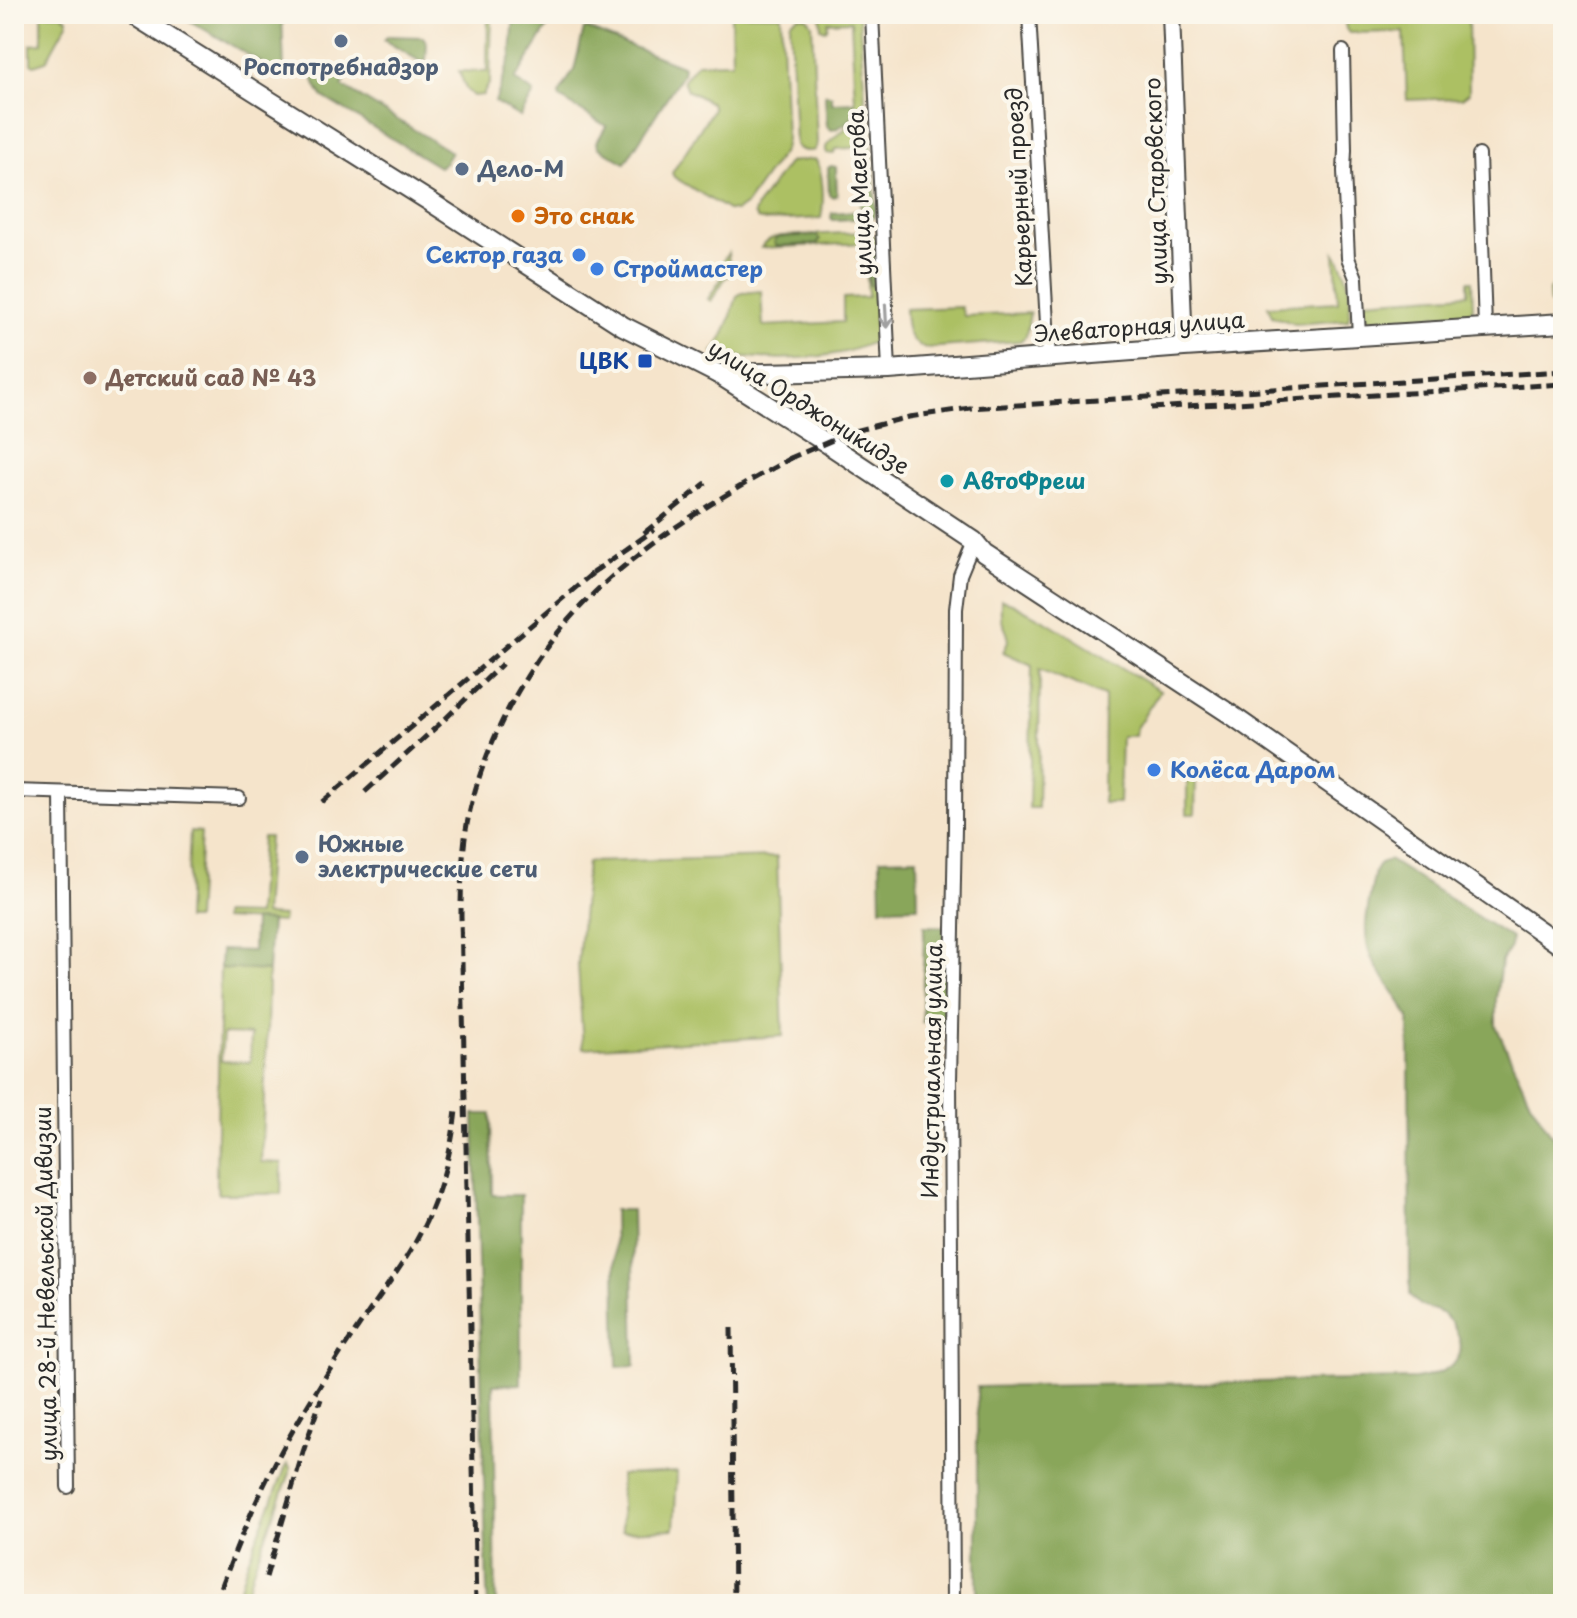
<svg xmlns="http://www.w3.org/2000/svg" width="1577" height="1618" font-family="'Playpen Sans',sans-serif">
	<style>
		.green { fill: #acc064; stroke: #6c7648; stroke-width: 2; fill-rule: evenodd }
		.forest { fill: #89a65a; stroke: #5a6842; stroke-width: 2 }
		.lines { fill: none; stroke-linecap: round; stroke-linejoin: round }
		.minor-casing { stroke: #494743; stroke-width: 16 }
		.tertiary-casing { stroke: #494743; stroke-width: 20 }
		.secondary-casing { stroke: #494743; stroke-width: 22 }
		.minor { stroke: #fff; stroke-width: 12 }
		.tertiary { stroke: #fff; stroke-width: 16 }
		.secondary { stroke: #fff; stroke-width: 18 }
		.rail { stroke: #2b2b2b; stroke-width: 5; stroke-dasharray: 12 6; stroke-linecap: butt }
		.oneway { stroke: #a0a0a0 }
		.service-dot { fill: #5c6f8a; stroke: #fbf7ec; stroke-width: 3 }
		.food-dot { fill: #e8710a; stroke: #fbf7ec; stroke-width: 3 }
		.shop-dot { fill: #3f7fe0; stroke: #fbf7ec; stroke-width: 3 }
		.transit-dot { fill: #1a4fb4; stroke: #fbf7ec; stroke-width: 3 }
		.education-dot { fill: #8d6e63; stroke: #fbf7ec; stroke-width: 3 }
		.culture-dot { fill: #0f9aa8; stroke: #fbf7ec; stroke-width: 3 }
		.labels { text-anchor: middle; stroke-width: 8; stroke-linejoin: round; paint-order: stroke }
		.service-label { font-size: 22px; font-weight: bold; fill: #4e5e75; stroke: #fbf7ec; text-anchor: start }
		.street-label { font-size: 22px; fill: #2b2b2b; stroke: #fbf7ec }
		.food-label { font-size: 22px; font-weight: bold; fill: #c56008; stroke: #fbf7ec; text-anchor: start }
		.shop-label { font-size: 22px; font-weight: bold; fill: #366cbe; stroke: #fbf7ec; text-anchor: start }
		.transit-label { font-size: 22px; font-weight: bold; fill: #164399; stroke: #fbf7ec; text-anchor: end }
		.education-label { font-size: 22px; font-weight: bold; fill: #785e54; stroke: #fbf7ec; text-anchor: start }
		.culture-label { font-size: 22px; font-weight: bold; fill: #0d838f; stroke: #fbf7ec; text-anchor: start }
	</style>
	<rect width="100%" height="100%" fill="#fbf7ec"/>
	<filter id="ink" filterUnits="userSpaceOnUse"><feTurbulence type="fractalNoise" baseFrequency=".0125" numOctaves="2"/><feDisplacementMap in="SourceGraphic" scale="16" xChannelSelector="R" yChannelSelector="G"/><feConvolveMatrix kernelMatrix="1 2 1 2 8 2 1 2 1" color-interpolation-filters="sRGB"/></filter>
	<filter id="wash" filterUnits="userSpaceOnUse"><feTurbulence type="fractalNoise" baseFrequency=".006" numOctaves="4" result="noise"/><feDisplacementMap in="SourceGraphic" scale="32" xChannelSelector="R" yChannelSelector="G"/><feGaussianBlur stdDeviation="1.8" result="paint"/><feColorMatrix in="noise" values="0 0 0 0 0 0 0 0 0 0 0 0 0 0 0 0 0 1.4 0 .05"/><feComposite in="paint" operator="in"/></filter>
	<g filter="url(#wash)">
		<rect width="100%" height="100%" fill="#f5e4cb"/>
		<g class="green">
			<polygon points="42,14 62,14 67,19 67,23 46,61 34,65 31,63 31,44 42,43"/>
			<polygon points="488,14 492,14 490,82 483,95 473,96 466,89 459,71 487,72"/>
			<polygon points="733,14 781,15 786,139 784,150 746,204 736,211 728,210 674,177 672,173 713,109 711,103 687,90 683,80 697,63 732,62 731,16"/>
			<path d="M820,14H859L865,98C864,103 862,107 857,108L855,102L851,21L828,22L827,29L825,30L821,28Z"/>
			<polygon points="1468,14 1469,93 1462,98 1407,100 1404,32 1349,33 1346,29 1344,17"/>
			<path d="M799,16L807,17L812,24L817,144L815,150C808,152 800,151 795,145L790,22Z"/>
			<polygon points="14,42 23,50 24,63 17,76 14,76"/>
			<path d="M865,108L868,142C858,149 848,148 836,149L833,154L826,153V147L829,143L857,118Z"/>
			<path d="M815,159C824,170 824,203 821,218L766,221L757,219L754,214L757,206L789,162Z"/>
			<polygon points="1563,186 1563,303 1550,304 1549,290 1560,278 1556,187"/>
			<path d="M867,232L876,238L881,330L876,341C865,345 852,351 840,353C799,361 754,360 713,352C726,335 731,316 737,296L742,293L761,291L763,326L843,322V298L868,297L865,243L761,248C766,240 772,238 781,236Z"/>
			<path d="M1335,252C1347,269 1354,300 1348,320L1295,324L1272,316L1268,306L1338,302Z"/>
			<polygon points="728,253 730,276 726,277 711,301 708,299 723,276 716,272"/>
			<polygon points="1468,281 1472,281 1473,308 1469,313 1369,320 1365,314 1364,301 1468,294"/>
			<path d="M961,307L964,316L1030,313L1026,336L1020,341L926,348C906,342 906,327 905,309Z"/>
			<path d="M1001,600L1012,603L1049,623L1160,691L1136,728L1135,736H1121L1119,803H1103L1104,696L1040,669L1038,808H1029L1032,665L1003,652C1012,636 1008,636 1002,621C1000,615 1001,607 1001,600Z"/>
			<polygon points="1187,778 1196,778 1195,814 1187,814"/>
			<polygon points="190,831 201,832 196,919 186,919"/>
			<polygon points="262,837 269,837 264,915 283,916 282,922 223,919 223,914 257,915"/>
			<polygon points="777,857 783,1036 583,1048 578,964 587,862"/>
			<path d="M220,968L268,971L267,1036L261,1162L282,1163L281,1194H219L216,1184ZM223,1034L251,1035L250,1062L221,1061Z"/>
			<polygon points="287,1464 290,1467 290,1473 255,1564 243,1604 235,1604 248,1560"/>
			<polygon points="677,1472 674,1529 622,1531 620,1475"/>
		</g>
		<g class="forest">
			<polygon points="178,14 282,14 284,71 276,71"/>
			<polygon points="514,14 567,14 567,16 552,20 515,80 534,93 520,117 495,102 511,56"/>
			<polygon points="584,29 588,29 682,66 683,68 682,74 625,163 598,147 597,142 606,126 560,98 559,94 574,70"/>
			<polygon points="388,36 423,37 427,43 426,61 421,62 384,40"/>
			<path d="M313,71L351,72L342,86L451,152L445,162L439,167L323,97C317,90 313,81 313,71Z"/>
			<path d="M826,94L832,96V103L855,102C857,118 847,125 832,130L827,127L825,96Z"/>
			<polygon points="866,144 872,147 876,210 873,218 833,220 831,218 832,213 860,211 861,209 858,148"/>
			<polygon points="831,166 836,167 837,195 833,197 829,195 828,168"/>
			<polygon points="816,235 820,240 817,244 777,246 774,243 776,238 780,237"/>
			<polygon points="869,249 873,249 876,252 877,281 874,287 871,286 869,283 868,252"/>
			<polygon points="917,858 918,907 881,908 880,859"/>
			<path d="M1389,860L1511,938L1510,947L1501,961L1496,999V1026L1530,1101L1563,1153V1604H977V1387L1415,1379C1439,1375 1472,1364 1457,1333C1454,1326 1449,1318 1441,1313C1426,1304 1425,1314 1410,1295L1409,1018C1399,997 1383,980 1372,959C1359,932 1370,899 1375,871L1380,863Z"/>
			<polygon points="254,920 271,921 268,971 220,968 221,950 253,951"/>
			<polygon points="924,926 947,927 945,1023 922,1022"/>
			<polygon points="474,1114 491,1114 492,1195 521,1195 521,1384 493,1385 496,1604 488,1604 487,1592"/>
			<polygon points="614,1210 632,1210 635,1366 617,1367"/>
		</g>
	</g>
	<g filter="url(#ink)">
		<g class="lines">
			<g class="minor-casing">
				<g id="minor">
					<polyline points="872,14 889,370"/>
					<polyline points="1029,14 1049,358"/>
					<polyline points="1343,51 1345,150 1344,171 1348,258 1356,278 1359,336"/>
					<polyline points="1479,155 1485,327"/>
					<polyline points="14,791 239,798"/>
					<polyline points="61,793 68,1487"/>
					<polyline points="953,1604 950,1080 955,828 956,609 960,575 974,541"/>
				</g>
			</g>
			<g class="tertiary-casing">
				<polyline id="tertiary" points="1171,14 1184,347"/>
			</g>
			<g class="secondary-casing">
				<g id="secondary">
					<polyline points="132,14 429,201 623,326 718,374 825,442 974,541 984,553 1230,714 1563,947"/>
					<polyline points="718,374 889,370 1184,347 1563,323"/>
				</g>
			</g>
			<use href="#minor" class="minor"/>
			<use href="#tertiary" class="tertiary"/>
			<use href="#secondary" class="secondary"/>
			<g class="rail">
				<polyline points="1151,408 1563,384"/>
				<polyline points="788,459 854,431 909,417 970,408 1563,371"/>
				<polyline points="644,533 706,483"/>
				<polyline points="592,573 654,530"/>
				<polyline points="365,792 444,720 502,664"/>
				<polyline points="322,802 600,567"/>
				<polyline points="731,1328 734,1604"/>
				<polyline points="266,1577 303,1452 321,1399"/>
				<path d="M215,1604C237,1545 260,1487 292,1432C312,1397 334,1362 357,1329C375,1302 395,1276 412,1248C437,1206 451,1158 456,1110"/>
				<path d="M476,1604L461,916C461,887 462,859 466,830C480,747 530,655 591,596C650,538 724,494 797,455"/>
			</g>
		</g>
		<defs><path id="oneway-shaft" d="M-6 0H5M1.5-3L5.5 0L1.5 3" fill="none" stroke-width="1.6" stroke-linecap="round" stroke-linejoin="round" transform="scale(2)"/></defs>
		<use class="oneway" href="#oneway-shaft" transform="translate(886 316) rotate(87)"/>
	</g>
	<g class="service-dot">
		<circle cx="341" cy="41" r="8"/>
		<circle cx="462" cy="169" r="8"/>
		<circle cx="302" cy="857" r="8"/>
	</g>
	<circle class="food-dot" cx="518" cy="216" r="8"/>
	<g class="shop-dot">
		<circle cx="579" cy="255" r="8"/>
		<circle cx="597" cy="269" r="8"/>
		<circle cx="1154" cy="770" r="8"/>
	</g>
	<rect class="transit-dot" x="637" y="353" width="16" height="16" rx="4"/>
	<circle class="education-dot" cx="90" cy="378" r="8"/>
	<circle class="culture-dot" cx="947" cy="481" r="8"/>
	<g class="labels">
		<g class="service-label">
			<text x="341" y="75" text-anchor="middle">Роспотребнадзор</text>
			<text x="478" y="177">Дело-М</text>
			<text x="318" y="852">Южные<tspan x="318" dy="25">электрические сети</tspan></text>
		</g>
		<g class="street-label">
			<text transform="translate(1156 181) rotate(-92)" y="8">улица Старовского</text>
			<text transform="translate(1019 187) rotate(-93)" y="8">Карьерный проезд</text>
			<text transform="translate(860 193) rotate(-93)" y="8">улица Маегова</text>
			<text transform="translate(1139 327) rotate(-4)" y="8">Элеваторная улица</text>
			<text transform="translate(809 407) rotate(32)" y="8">улица Орджоникидзе</text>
			<text transform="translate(932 1071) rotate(-89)" y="8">Индустриальная улица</text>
			<text transform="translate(46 1284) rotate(-91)" y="8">улица 28-й Невельской Дивизии</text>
		</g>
		<g class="food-label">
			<text x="534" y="224">Это снак</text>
		</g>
		<g class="shop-label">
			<text x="563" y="263" text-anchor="end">Сектор газа</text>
			<text x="613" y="277">Строймастер</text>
			<text x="1170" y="778">Колёса Даром</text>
		</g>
		<g class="transit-label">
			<text x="629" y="369">ЦВК</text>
		</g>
		<g class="education-label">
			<text x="106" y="386">Детский сад № 43</text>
		</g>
		<g class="culture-label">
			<text x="963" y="489">АвтоФреш</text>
		</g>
	</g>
	<rect width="1577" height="1618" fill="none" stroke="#fbf7ec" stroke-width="48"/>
</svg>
